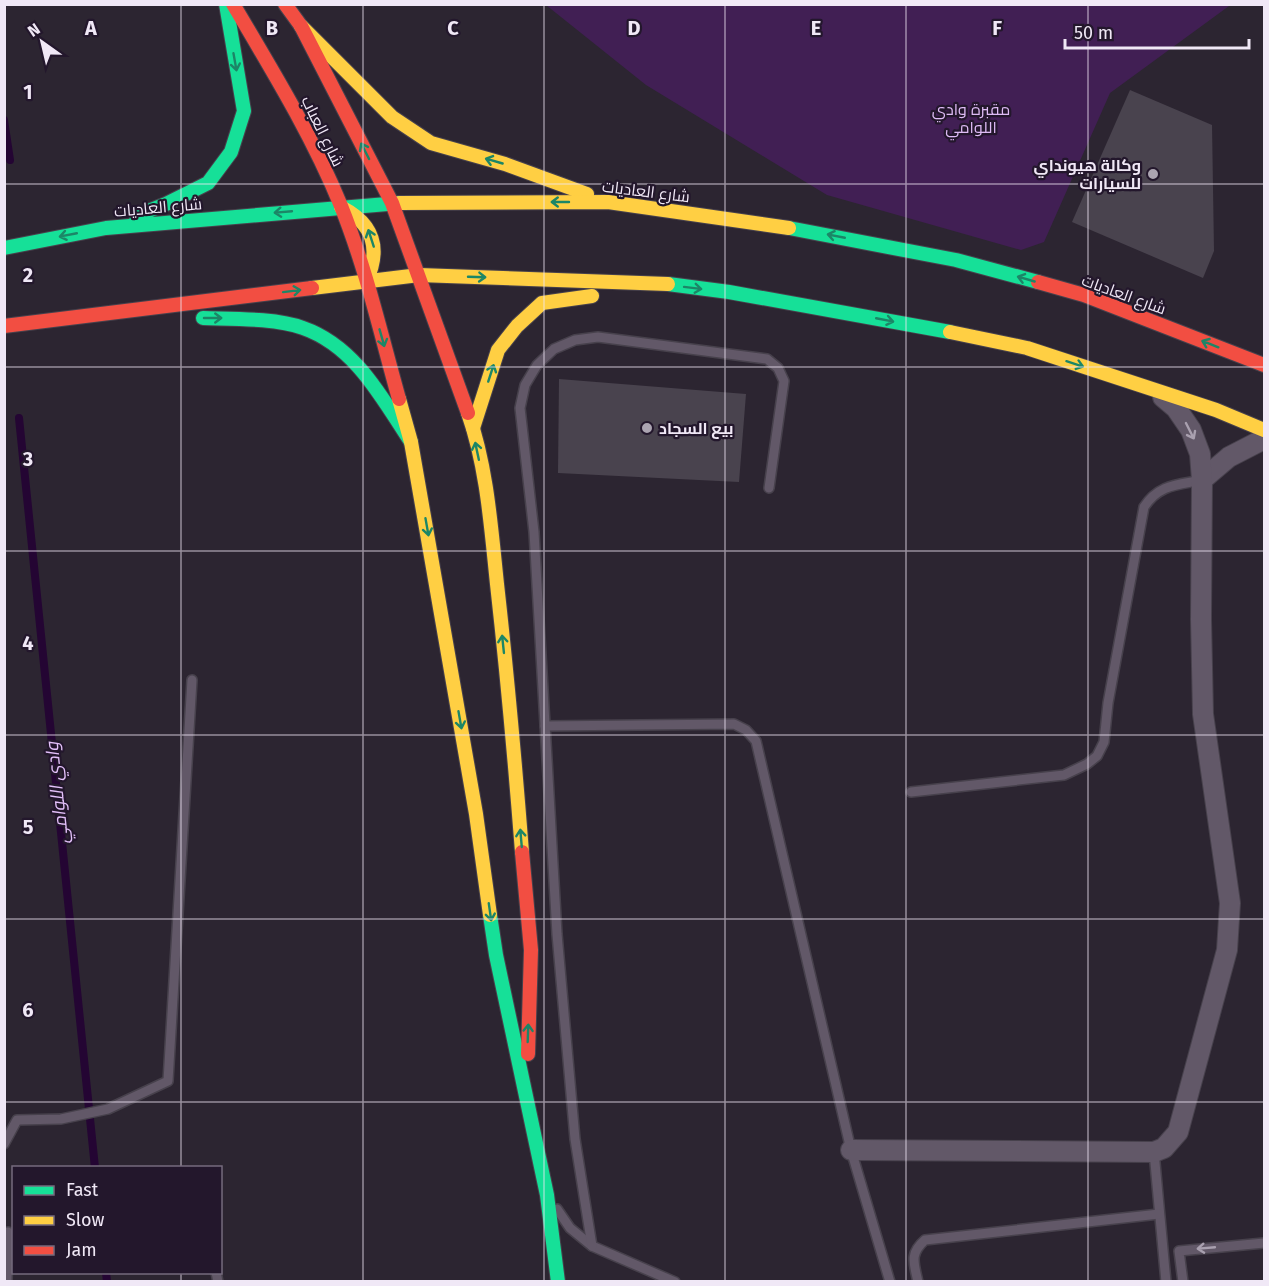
<svg xmlns="http://www.w3.org/2000/svg" width="1269" height="1286" font-family="'Fira Sans',Cairo,sans-serif">
	<style>
		.green { fill: #411f54 }
		.lines { fill: none; stroke-linecap: round; stroke-linejoin: round }
		.stream { stroke: #240533; stroke-width: 8 }
		.building { fill: #49434e }
		.lane-casing { stroke: #47414c; stroke-width: 12 }
		.street-casing { stroke: #47414c; stroke-width: 22 }
		.fast-casing { stroke: #47414c; stroke-width: 16 }
		.slow-casing { stroke: #47414c; stroke-width: 16 }
		.jam-casing { stroke: #47414c; stroke-width: 16 }
		.lane { stroke: #625868; stroke-width: 9 }
		.street { stroke: #625868; stroke-width: 20 }
		.fast { stroke: #16e098; stroke-width: 14 }
		.slow { stroke: #ffcf43; stroke-width: 14 }
		.jam { stroke: #f24e42; stroke-width: 14 }
		.oneway { stroke: #1c8667 }
		.oneway2 { stroke: #a9a0af }
		.grid { fill: none; stroke: #f0e8f6; stroke-width: 1.5; stroke-opacity: 0.55 }
		.poi-dot { fill: #aba4b1; stroke: #23172c; stroke-width: 2 }
		.labels { text-anchor: middle; stroke-width: 4.5; stroke-linejoin: round; paint-order: stroke }
		.park-label { font-size: 16px; fill: #debbf5; stroke: #23172c }
		.street-label { font-size: 16px; fill: #f0e8f6; stroke: #23172c }
		.poi-label { font-size: 16px; font-weight: bold; fill: #f0e8f6; stroke: #23172c; text-anchor: end }
		.water-label { font-size: 18px; font-style: italic; fill: #e4c1fb; stroke: #23172c }
		.grid-label { font-size: 20px; text-anchor: middle; font-weight: bold; fill: #f0e8f6; stroke: #23172c; stroke-width: 4.5; stroke-linejoin: round; paint-order: stroke }
	</style>
	<rect width="100%" height="100%" fill="#2c2531"/>
	<polygon class="green" points="1228,5 1229,6 1110,93 1044,242 1021,250 827,195 646,85 546,5"/>
	<g class="lines">
		<g class="stream">
			<polyline points="4,120 10,160"/>
			<polyline points="19,418 95,1168"/>
			<polyline points="106,1272 107,1282"/>
		</g>
	</g>
	<g class="building">
		<polygon points="1130,90 1212,125 1214,251 1203,278 1072,222"/>
		<polygon points="559,379 746,394 739,482 558,473"/>
	</g>
	<g class="lines">
		<g class="lane-casing">
			<g id="lane">
				<polyline points="545,726 734,724 746,730 756,741 851,1150 890,1282"/>
				<path d="M911,792L1064,775L1087,764L1097,756L1104,742L1108,703L1144,507C1159,484 1178,485 1202,480"/>
				<polyline points="4,1144 17,1120 61,1119 108,1109 168,1081 192,680"/>
				<polyline points="1154,1152 1166,1282"/>
				<polyline points="557,1209 570,1228 592,1246 675,1282"/>
				<polyline points="592,1246 575,1139 557,934 534,532 520,408 525,385 537,365 554,349 575,340 598,337 767,359 778,368 784,381 769,488"/>
				<polyline points="216,1272 218,1282"/>
				<polyline points="7,1282 8,1232"/>
				<path d="M918,1282C914,1263 909,1254 925,1240L1159,1214"/>
				<polyline points="1183,1282 1179,1251 1264,1243"/>
			</g>
		</g>
		<g class="street-casing">
			<g id="street">
				<polyline points="1202,480 1229,457 1264,439"/>
				<polyline points="851,1150 1154,1152 1164,1148 1178,1132 1227,950 1230,903 1203,714 1201,619 1202,480 1200,454 1191,430 1176,408 1163,397"/>
			</g>
		</g>
		<g class="fast-casing">
			<g id="fast">
				<polyline points="136,216 166,204 208,183 231,152 244,111 226,4"/>
				<polyline points="789,228 956,260 1038,282"/>
				<polyline points="4,248 106,228 399,203"/>
				<polyline points="668,284 729,292 950,332"/>
				<path d="M203,318C232,319 276,318 303,328C355,346 382,398 411,442"/>
				<polyline points="490,915 496,955 547,1195 558,1282"/>
			</g>
		</g>
		<g class="slow-casing">
			<g id="slow">
				<polyline points="301,26 392,117 431,143 505,164 587,194"/>
				<polyline points="399,203 608,202 789,228"/>
				<path d="M341,207C374,224 381,249 366,282"/>
				<polyline points="312,288 419,275 668,284"/>
				<polyline points="950,332 1027,348 1216,410 1264,430"/>
				<polyline points="399,399 411,442 476,814 490,915"/>
				<path d="M468,413C487,467 491,527 497,584C507,673 515,762 522,852"/>
				<polyline points="473,428 498,350 517,326 542,303 592,296"/>
			</g>
		</g>
		<g class="jam-casing">
			<g id="jam">
				<path d="M233,4C272,70 312,135 341,206C366,268 381,335 399,399"/>
				<polyline points="285,4 301,26 392,203 468,413"/>
				<polyline points="1038,282 1084,295 1264,365"/>
				<polyline points="4,326 312,288"/>
				<polyline points="522,852 531,950 528,1054"/>
			</g>
		</g>
		<use href="#lane" class="lane"/>
		<use href="#street" class="street"/>
		<use href="#fast" class="fast"/>
		<use href="#slow" class="slow"/>
		<use href="#jam" class="jam"/>
	</g>
	<defs><path id="oneway-shaft" d="M-6 0H5M1.5-3L5.5 0L1.5 3" fill="none" stroke-width="1.6" stroke-linecap="round" stroke-linejoin="round" transform="scale(1.5)"/></defs>
	<g class="oneway">
		<use href="#oneway-shaft" transform="translate(235 62) rotate(80)"/>
		<use href="#oneway-shaft" transform="translate(365 151) rotate(-117)"/>
		<use href="#oneway-shaft" transform="translate(494 161) rotate(-164)"/>
		<use href="#oneway-shaft" transform="translate(560 202) rotate(180)"/>
		<use href="#oneway-shaft" transform="translate(283 212) rotate(175)"/>
		<use href="#oneway-shaft" transform="translate(68 235) rotate(169)"/>
		<use href="#oneway-shaft" transform="translate(836 236) rotate(-169)"/>
		<use href="#oneway-shaft" transform="translate(371 238) rotate(-108)"/>
		<use href="#oneway-shaft" transform="translate(477 277) rotate(2)"/>
		<use href="#oneway-shaft" transform="translate(1026 279) rotate(-164)"/>
		<use href="#oneway-shaft" transform="translate(693 288) rotate(7)"/>
		<use href="#oneway-shaft" transform="translate(292 291) rotate(-7)"/>
		<use href="#oneway-shaft" transform="translate(213 318)"/>
		<use href="#oneway-shaft" transform="translate(885 320) rotate(11)"/>
		<use href="#oneway-shaft" transform="translate(382 338) rotate(74)"/>
		<use href="#oneway-shaft" transform="translate(1210 344) rotate(-158)"/>
		<use href="#oneway-shaft" transform="translate(1075 364) rotate(18)"/>
		<use href="#oneway-shaft" transform="translate(491 373) rotate(-72)"/>
		<use href="#oneway-shaft" transform="translate(477 451) rotate(-102)"/>
		<use href="#oneway-shaft" transform="translate(427 527) rotate(80)"/>
		<use href="#oneway-shaft" transform="translate(503 644) rotate(-96)"/>
		<use href="#oneway-shaft" transform="translate(460 720) rotate(80)"/>
		<use href="#oneway-shaft" transform="translate(521 838) rotate(-95)"/>
		<use href="#oneway-shaft" transform="translate(490 912) rotate(82)"/>
		<use href="#oneway-shaft" transform="translate(528 1033) rotate(-88)"/>
	</g>
	<g class="oneway2">
		<use href="#oneway-shaft" transform="translate(1190 431) rotate(63)"/>
		<use href="#oneway-shaft" transform="translate(1206 1248) rotate(175)"/>
	</g>
	<path class="grid" d="M181,4V1168M363,4V1282M544,4V1282M725,4V1282M906,4V1282M1088,4V1282M4,184H1264M4,367H1264M4,551H1264M4,735H1264M4,919H1264M4,1102H1264M181,1272V1282"/>
	<g class="poi-dot">
		<circle cx="1153" cy="174" r="6"/>
		<circle cx="647" cy="428" r="6"/>
	</g>
	<g class="labels">
		<g class="park-label">
			<text x="971" y="115">مقبرة وادي<tspan x="971" dy="18">اللوامي</tspan></text>
		</g>
		<g class="street-label">
			<text transform="translate(323 131) rotate(64)" y="6">شارع العباب</text>
			<text transform="translate(646 191) rotate(7)" y="6">شارع العاديات</text>
			<text transform="translate(158 207) rotate(-5)" y="6">شارع العاديات</text>
			<text transform="translate(1124 294) rotate(20)" y="6">شارع العاديات</text>
		</g>
		<g class="poi-label">
			<text x="1141" y="171">وكالة هيونداي<tspan x="1141" dy="18">للسيارات</tspan></text>
			<text x="659" y="434" text-anchor="start">بيع السجاد</text>
		</g>
		<g class="water-label">
			<text transform="translate(57 793) rotate(-96)" y="6">وادي اللوامي</text>
		</g>
	</g>
	<g class="grid-label">
		<text x="91" y="35">A</text>
		<text x="272" y="35">B</text>
		<text x="453" y="35">C</text>
		<text x="634" y="35">D</text>
		<text x="816" y="35">E</text>
		<text x="997" y="35">F</text>
		<text x="28" y="99">1</text>
		<text x="28" y="282">2</text>
		<text x="28" y="466">3</text>
		<text x="28" y="650">4</text>
		<text x="28" y="834">5</text>
		<text x="28" y="1017">6</text>
	</g>
	<rect width="1269" height="1286" fill="none" stroke="#f0e8f6" stroke-width="12"/>
	<rect x="12" y="1166" width="210" height="108" fill="#23172c" stroke="#756b7d" stroke-width="1.5"/>
	<rect x="24" y="1186" width="30" height="9" fill="#16e098" stroke="#756b7d" stroke-width="1.5"/>
	<text x="66" y="1196" font-size="18" fill="#f0e8f6">Fast</text>
	<rect x="24" y="1216" width="30" height="9" fill="#ffcf43" stroke="#756b7d" stroke-width="1.5"/>
	<text x="66" y="1226" font-size="18" fill="#f0e8f6">Slow</text>
	<rect x="24" y="1246" width="30" height="9" fill="#f24e42" stroke="#756b7d" stroke-width="1.5"/>
	<text x="66" y="1256" font-size="18" fill="#f0e8f6">Jam</text>
	<g transform="translate(42 42) rotate(326)" stroke="#23172c" stroke-width="4.5" paint-order="stroke">
	<path d="M0-4.5L10 22L0 15L-10 22Z" fill="#f0e8f6"/>
	<text y="-9" font-size="16" font-weight="bold" text-anchor="middle" fill="#f0e8f6">N</text>
	</g>
	<path d="M1065 39v9h184v-9" fill="none" stroke="#f0e8f6" stroke-width="3"/>
	<text x="1074" y="39" font-size="18" fill="#f0e8f6" stroke="#23172c" stroke-width="4.5" paint-order="stroke">50 m</text>
</svg>
